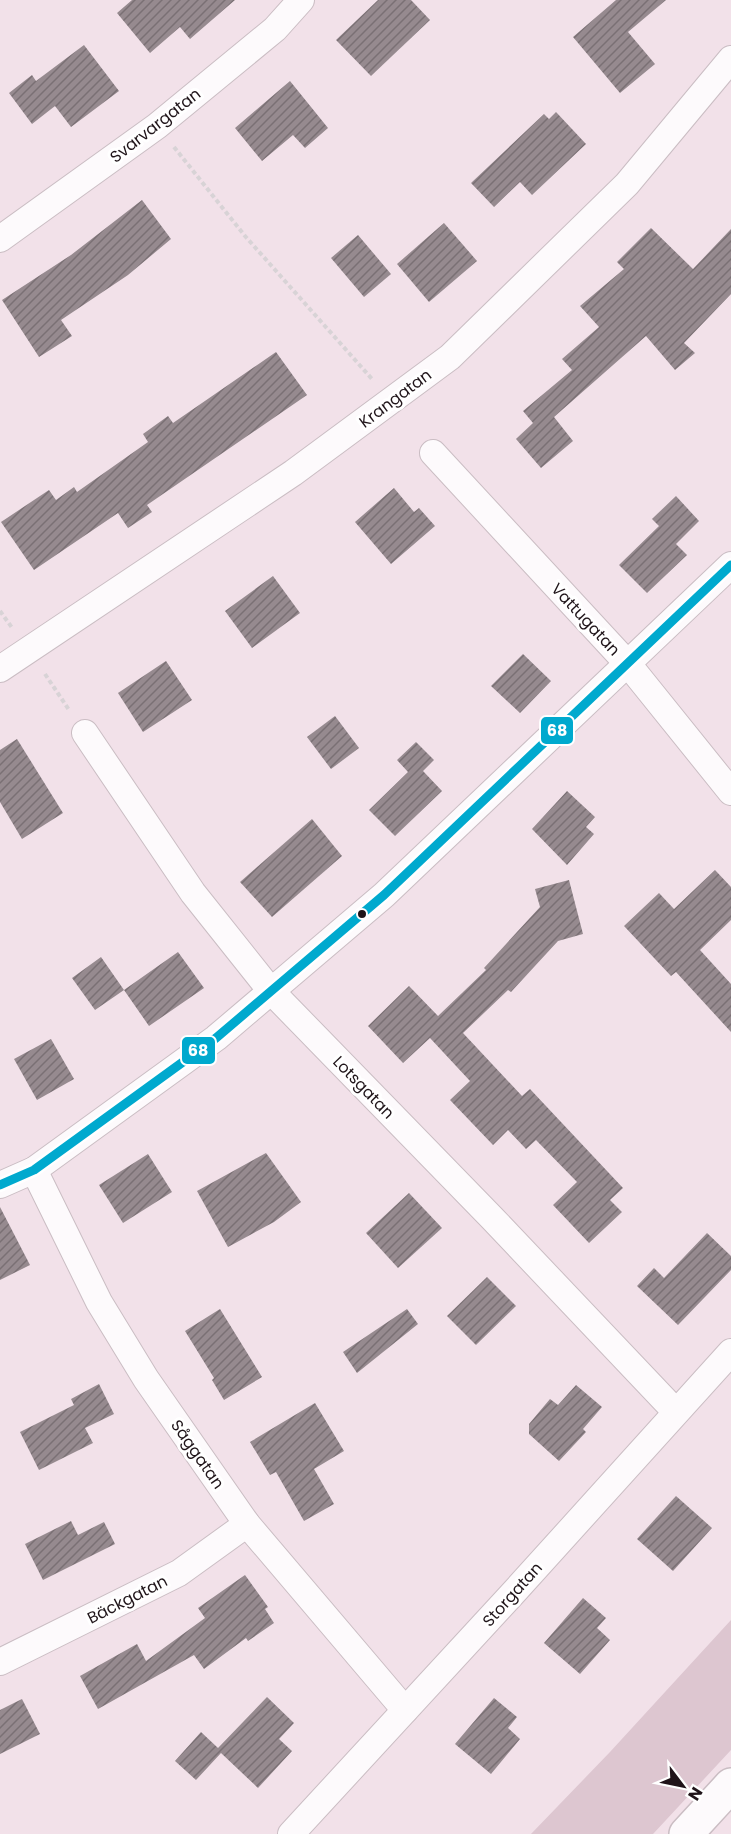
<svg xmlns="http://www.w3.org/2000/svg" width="731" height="1834" font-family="Poppins,sans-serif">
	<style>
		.green { fill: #ddc6d0 }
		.building { fill: url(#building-hatch) }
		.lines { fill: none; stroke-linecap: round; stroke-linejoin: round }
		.street-casing { stroke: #cabdc3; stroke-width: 28 }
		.secondary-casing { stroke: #cabdc3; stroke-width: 36 }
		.path { stroke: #d8d3d6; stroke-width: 4; stroke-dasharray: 4.5 3; stroke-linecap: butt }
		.street { stroke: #fdfafc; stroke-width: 26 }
		.secondary { stroke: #fdfafc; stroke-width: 33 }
		.bus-1-casing { stroke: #fff; stroke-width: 14 }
		.bus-1 { stroke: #00a9ce; stroke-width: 9 }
		.bus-dot { fill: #1f1419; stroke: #fff; stroke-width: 2 }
		.labels { text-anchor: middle; stroke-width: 6; stroke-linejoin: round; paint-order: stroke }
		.street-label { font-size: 16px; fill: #1f1419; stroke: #fff }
		.line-badge { stroke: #fff; stroke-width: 2 }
		.badge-label { font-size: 16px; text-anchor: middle; font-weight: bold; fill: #fff }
	</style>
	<defs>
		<pattern id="building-hatch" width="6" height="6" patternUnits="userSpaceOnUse" patternTransform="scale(1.5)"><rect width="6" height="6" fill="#968a8f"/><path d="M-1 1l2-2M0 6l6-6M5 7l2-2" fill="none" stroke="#7a7074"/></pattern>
	</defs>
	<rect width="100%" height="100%" fill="#f2e1e9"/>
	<polygon class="green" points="731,1620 731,1750 653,1834 531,1834 610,1752"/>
	<g class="building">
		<polygon points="132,0 235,0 190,39 180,27 150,53 117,13"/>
		<polygon points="378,0 411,0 430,20 371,76 336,40"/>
		<polygon points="616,0 666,0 628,32 655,64 620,93 573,37"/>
		<polygon points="84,45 119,91 71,127 55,106 32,124 9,93 32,75 36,81"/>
		<polygon points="290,81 328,128 305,148 293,135 262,161 235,128"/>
		<polygon points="556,112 586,144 532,195 520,182 494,207 471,183 544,114 549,119"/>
		<polygon points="142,200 171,239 128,275 61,320 72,336 39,357 2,300 71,255"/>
		<polygon points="444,223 477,261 429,302 397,264"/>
		<polygon points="651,228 693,269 731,229 731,294 684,343 695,353 675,370 646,336 554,417 573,441 541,468 516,439 533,423 523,411 572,370 562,359 599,327 580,306 624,269 617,262"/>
		<polygon points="358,235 391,274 364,297 331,258"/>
		<polygon points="276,352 307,395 147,505 152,512 128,528 118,513 34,570 1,522 49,490 56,500 74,487 77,492 148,442 143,434 168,416 173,423"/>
		<polygon points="394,488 414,512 419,508 435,526 391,564 355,522"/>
		<polygon points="676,496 699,521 676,544 687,555 647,593 619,565 659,526 652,519"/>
		<polygon points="273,576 300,613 252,648 225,611"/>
		<polygon points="523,654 551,681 520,713 491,686"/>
		<polygon points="166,661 192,700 143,732 118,693"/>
		<polygon points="335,716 359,748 331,769 307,737"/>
		<polygon points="17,739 63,813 22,839 0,802 0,750"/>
		<polygon points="416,742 434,760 423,771 442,791 395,836 369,810 408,772 397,760"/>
		<polygon points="567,791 595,817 586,827 594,834 567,865 532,829"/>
		<polygon points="312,819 342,856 272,917 240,882"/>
		<polygon points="715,870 731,887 731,920 700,950 731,984 731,1032 676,972 671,976 624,926 659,893 674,909"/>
		<polygon points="569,880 583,934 558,941 511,992 508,990 463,1033 522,1096 530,1089 623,1188 610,1200 622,1212 589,1243 553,1205 577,1182 536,1140 526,1149 508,1130 493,1145 450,1100 470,1081 430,1038 403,1063 368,1026 409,986 438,1016 486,970 484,968 540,907 535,889"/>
		<polygon points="178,952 204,988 149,1026 124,990 95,1010 72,978 101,957 124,990"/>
		<polygon points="51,1039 74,1079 37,1100 14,1059"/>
		<polygon points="266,1153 301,1202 274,1222 228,1247 197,1191"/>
		<polygon points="148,1154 172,1192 123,1223 99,1185"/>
		<polygon points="409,1193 442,1228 398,1268 366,1233"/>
		<polygon points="0,1207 30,1265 0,1280"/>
		<polygon points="707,1233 731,1256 731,1270 678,1325 637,1286 654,1268 664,1278"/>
		<polygon points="487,1277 516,1306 476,1345 447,1316"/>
		<polygon points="220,1309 262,1377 224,1400 212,1380 214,1378 185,1331"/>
		<polygon points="407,1309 418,1324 357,1373 343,1352"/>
		<polygon points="99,1384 114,1414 85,1428 93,1443 39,1470 20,1432 74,1405 71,1399"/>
		<polygon points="576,1385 602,1407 583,1429 586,1432 559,1461 529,1434 529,1424 550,1399 558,1405"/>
		<polygon points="315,1403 344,1451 314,1469 334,1504 304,1521 276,1472 270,1475 250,1442"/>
		<polygon points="676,1496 712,1528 673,1571 637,1539"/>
		<polygon points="71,1521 78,1535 104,1522 115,1544 43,1580 25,1544"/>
		<polygon points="245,1575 268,1607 265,1609 274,1623 248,1641 246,1638 204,1669 194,1655 98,1709 80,1676 137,1644 146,1661 205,1618 198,1608"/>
		<polygon points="583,1598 606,1618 597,1628 610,1640 580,1674 544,1643"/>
		<polygon points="267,1697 294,1723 279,1739 292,1751 258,1788 221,1753 196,1780 175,1761 201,1732 218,1748"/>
		<polygon points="494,1698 517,1717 508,1728 520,1739 491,1774 455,1744"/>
		<polygon points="22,1699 40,1734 0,1754 0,1710"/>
	</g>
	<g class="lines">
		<g class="street-casing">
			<g id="street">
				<polyline points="0,239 157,126 275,29 301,0"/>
				<polyline points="433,453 628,664 731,792"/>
				<polyline points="0,669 293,473 450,357 627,184 731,59"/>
				<polyline points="85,733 193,893 271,991 492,1218 676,1412"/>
				<polyline points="34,1170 99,1302 146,1379 247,1524 405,1710"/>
				<polyline points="0,1185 34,1170 216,1038 384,895 731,565"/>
				<polyline points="0,1662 179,1573 247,1524"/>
				<polyline points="291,1834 515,1591 731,1352"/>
			</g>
		</g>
		<g class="secondary-casing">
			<polyline id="secondary" points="686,1834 731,1785"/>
		</g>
		<g class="path">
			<polyline points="174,147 245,236 372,379"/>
			<polyline points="0,611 13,629"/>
			<polyline points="45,674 69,710"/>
		</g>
		<use href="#street" class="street"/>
		<use href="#secondary" class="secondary"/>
		<g class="bus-1-casing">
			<polyline id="bus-1" points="0,1185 34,1170 216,1038 384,895 731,565"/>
		</g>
		<use href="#bus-1" class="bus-1"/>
	</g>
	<circle class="bus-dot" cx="362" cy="914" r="5"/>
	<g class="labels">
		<g class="street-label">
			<text transform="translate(155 125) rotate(-38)" y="6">Svarvargatan</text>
			<text transform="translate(395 398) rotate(-37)" y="6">Krangatan</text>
			<text transform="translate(586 619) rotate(47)" y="6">Vattugatan</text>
			<text transform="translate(364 1087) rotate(46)" y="6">Lotsgatan</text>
			<text transform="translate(198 1454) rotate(55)" y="6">Såggatan</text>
			<text transform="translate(512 1594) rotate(-48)" y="6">Storgatan</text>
			<text transform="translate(127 1599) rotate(-27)" y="6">Bäckgatan</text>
		</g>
	</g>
	<g class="line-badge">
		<rect x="540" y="716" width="34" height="29" rx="6" fill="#00a9ce"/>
		<rect x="181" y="1036" width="35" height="29" rx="6" fill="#00a9ce"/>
	</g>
	<g class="badge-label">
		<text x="557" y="736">68</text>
		<text x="198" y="1056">68</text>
	</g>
	<g transform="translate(683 1786) rotate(122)" stroke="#ffffff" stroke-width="4.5" paint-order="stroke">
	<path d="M0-4.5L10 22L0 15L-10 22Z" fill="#1f1419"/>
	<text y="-9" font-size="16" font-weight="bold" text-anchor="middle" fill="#1f1419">N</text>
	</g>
</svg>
